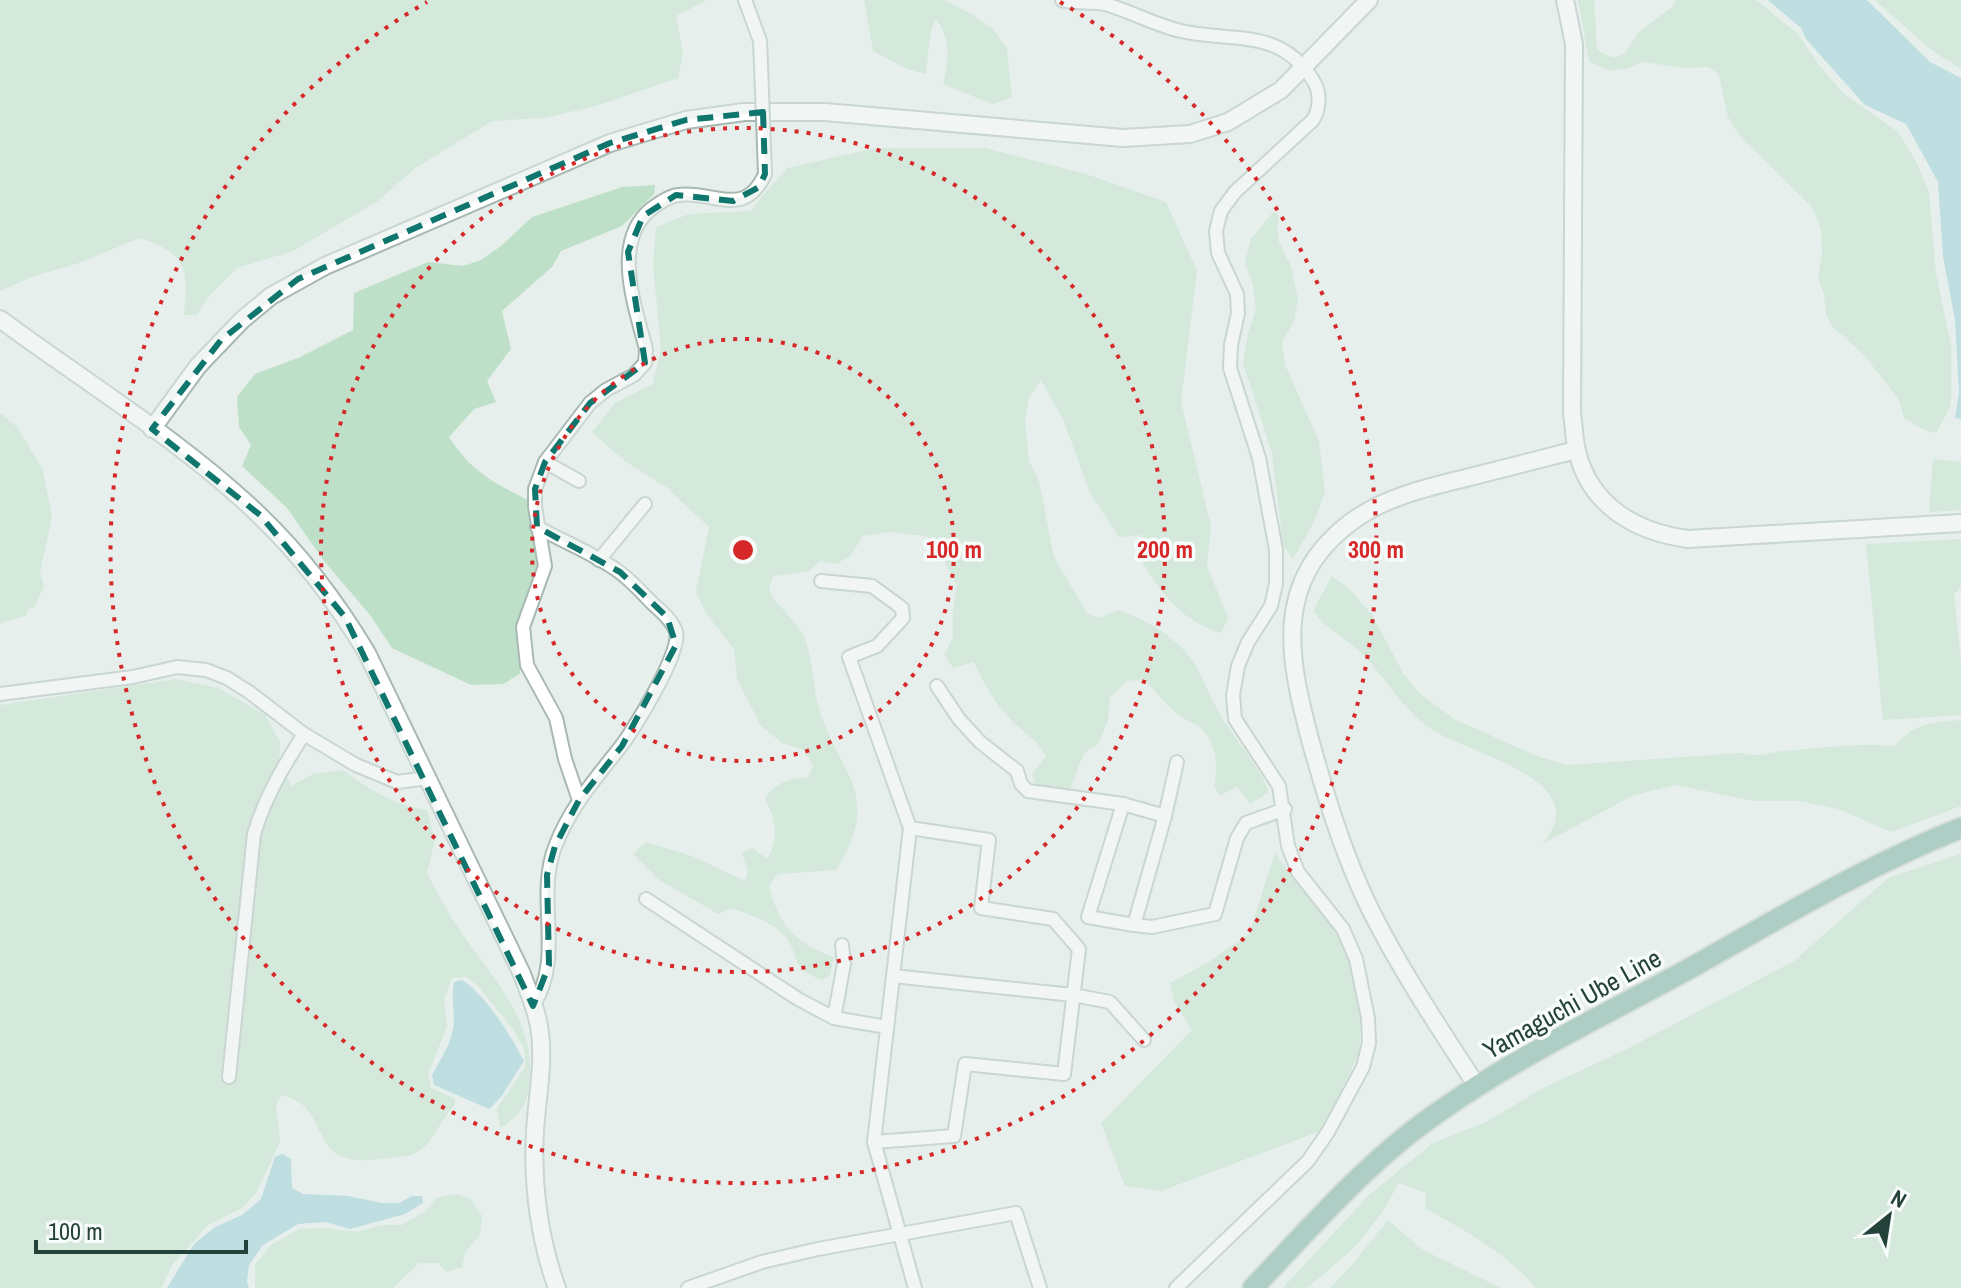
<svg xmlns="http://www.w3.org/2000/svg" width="1961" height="1288" font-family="'Archivo Narrow',sans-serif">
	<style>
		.green { fill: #bfe0c8 }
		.water { fill: #8ec9d4 }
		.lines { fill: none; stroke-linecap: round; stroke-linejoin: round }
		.minor-casing { stroke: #a8b8b2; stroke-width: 16 }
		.tertiary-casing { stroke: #a8b8b2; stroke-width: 20 }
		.primary-casing { stroke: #c2cac8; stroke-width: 24 }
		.minor { stroke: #fff; stroke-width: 12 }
		.tertiary { stroke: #fff; stroke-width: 16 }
		.primary { stroke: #6aa596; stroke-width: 20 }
		.minor-bridge-casing { stroke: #a8b8b2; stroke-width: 16; stroke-linecap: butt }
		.minor-bridge { stroke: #fff; stroke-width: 12 }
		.marked { fill: none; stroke: #0f766e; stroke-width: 6; stroke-dasharray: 16 10; stroke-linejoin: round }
		.ring { fill: none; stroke: #d62828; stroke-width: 4; stroke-dasharray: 4 8 }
		.labels { text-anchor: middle; stroke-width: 7; stroke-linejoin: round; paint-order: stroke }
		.street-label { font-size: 26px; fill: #24423a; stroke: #f7fbf9 }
		.centre { fill: #d62828; stroke: #f7fbf9; stroke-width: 4 }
		.ring-label { font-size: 24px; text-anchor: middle; font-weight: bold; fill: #d62828; stroke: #f7fbf9; stroke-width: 7; stroke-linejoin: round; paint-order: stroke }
	</style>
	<rect width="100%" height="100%" fill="#e6efeb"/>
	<g class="green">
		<path d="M0,0H707L676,16L683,53L678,78L596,106L544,118L492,121L414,169L378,201L293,251L237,268L211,294L196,315H184C188,268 189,255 140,238L76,264L34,276L0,291Z"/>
		<path d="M864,0H944L973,15L993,29L1007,48L1012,98L992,104L943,84C949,60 951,39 936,19C927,35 930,56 925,74L907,69L873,51Z"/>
		<polygon points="1578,0 1594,0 1597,50 1613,58 1624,54 1640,31 1671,8 1676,0 1756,0 1798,34 1819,65 1843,93 1898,132 1917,163 1929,192 1936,274 1951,345 1951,405 1936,433 1922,429 1904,418 1899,400 1865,356 1832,326 1826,315 1824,295 1818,278 1822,254 1821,229 1812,207 1739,135 1728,117 1719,75 1709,67 1685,68 1643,62 1627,69 1607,70 1589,61"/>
		<polygon points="1875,0 1961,0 1961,69 1930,49"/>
		<path d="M876,148H985L1086,174L1166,202L1197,271L1181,402L1211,526L1207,566L1228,618L1221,633C1184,622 1162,595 1142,562L1152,546L1140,535L1119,537L1090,493L1063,419L1041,380L1029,398L1025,421L1029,461L1039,481L1054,557L1087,613L1099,618L1119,610C1151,622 1179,638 1197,668C1207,687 1214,706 1226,724C1241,747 1258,766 1269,792L1250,804L1237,787L1220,795L1214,787C1218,767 1217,743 1201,728C1195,723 1182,719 1174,711C1163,702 1154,689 1144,679L1127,681L1110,697L1108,720L1098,744L1084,753L1070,789L1035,784L1032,774L1046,756C1038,740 1023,732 1011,720C994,702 984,684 974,662L953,668L944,655L953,637V611L957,585L937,547L927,536L889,532L863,536L850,556L836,564L820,561L809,571L773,576L769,590C777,606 789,614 799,628C812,645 812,682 818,705C837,775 885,791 836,870L778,874L769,885C777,924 797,945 834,957L830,976L822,980C786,967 802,954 783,934C771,921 747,914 731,908L718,914L658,879L633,854L646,842L692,856L745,881L748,871L742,853L752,848L768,859C779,835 776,821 765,798C777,783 789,778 808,777L813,766L804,750L782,743L761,726L737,679L734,649L705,612L696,591L709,527L666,487L626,462L592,432L615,403L653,384L661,347L653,265L656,227L689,214L750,211L787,168Z"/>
		<path d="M655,185L654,194L622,226L561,251L552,267L502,311L511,349L487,381L496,402L474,409L449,437C471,471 492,482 528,500L542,560L533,585L520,674L503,684L471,685L392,648L370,615L324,561L287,508L242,466L251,445L239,427L237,397L255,374L298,358L353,330L354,293L428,262L463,266L481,260L501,246L532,217L622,187Z"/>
		<polygon points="1273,212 1279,215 1277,228 1279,242 1291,266 1298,299 1294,321 1282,342 1285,365 1319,441 1325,492 1314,522 1293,559 1283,545 1272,453 1243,363 1248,333 1256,310 1253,285 1245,263 1251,239"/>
		<polygon points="0,413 17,427 42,468 52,516 40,573 44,586 34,607 28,609 25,616 0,623"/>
		<polygon points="1933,459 1961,462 1961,510 1929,512"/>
		<polygon points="1961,539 1961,586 1954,595 1961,663 1961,715 1883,720 1866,544"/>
		<path d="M1332,576L1351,591L1372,615L1403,673L1418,692L1454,719L1539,757L1568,765L1741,753C1763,758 1765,752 1785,751C1821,748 1859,743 1895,746C1915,722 1931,723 1961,720V806L1891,832L1839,809L1799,801H1754L1676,785L1634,795L1542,844C1600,779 1463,753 1428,727C1402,708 1386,678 1363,655C1347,638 1328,631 1313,611Z"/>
		<path d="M176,679L218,688L265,715L280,742L279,762L291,786L313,774L343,770C372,791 391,804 427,810L435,840L427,873C435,888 442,903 451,917C483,968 535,1014 530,1079C529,1103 520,1116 500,1128L497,1108L526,1066L524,1048L512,1028L478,986L466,977L452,978L444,1000L447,1026L428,1075L431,1088L455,1099V1105C440,1119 434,1143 416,1153C407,1158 389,1157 379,1159C303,1170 335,1106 281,1095L276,1106L280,1142L256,1193L242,1208L208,1225L172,1265L161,1288H0V705Z"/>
		<polygon points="1275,853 1304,892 1336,927 1351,957 1360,1001 1360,1051 1323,1130 1161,1191 1125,1186 1101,1123 1192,1030 1174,1001 1170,983 1207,963 1249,934"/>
		<path d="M1961,854V1288H1536C1506,1252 1465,1231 1425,1208L1426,1193L1399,1183L1381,1214L1354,1248L1307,1288H1283L1369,1195L1433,1143L1486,1122L1543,1088L1627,1049L1794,961L1888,878Z"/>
		<polygon points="456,1194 470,1199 482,1216 480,1235 465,1252 462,1267 446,1272 438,1263 419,1263 393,1288 255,1288 255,1265 270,1246 299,1229 326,1228 357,1232 381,1225 402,1225 426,1211 436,1198"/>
		<polygon points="1388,1220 1423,1250 1501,1288 1330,1288 1352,1265"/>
	</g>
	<g class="water">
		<polygon points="1768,0 1867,0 1930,62 1961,78 1961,419 1955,418 1959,392 1955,320 1943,256 1938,182 1906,124 1865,105 1806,39 1801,28"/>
		<path d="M462,980C483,992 513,1038 524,1061L501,1097L489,1109L434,1085L432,1075C441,1058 453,1042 454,1021C454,1007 451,996 454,982Z"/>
		<polygon points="282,1154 291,1159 292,1188 303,1194 348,1196 382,1203 399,1203 412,1196 422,1196 423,1203 405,1214 350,1229 325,1222 298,1224 263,1245 249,1265 247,1282 249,1288 167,1288 194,1244 215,1227 242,1215 261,1199 275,1157"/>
	</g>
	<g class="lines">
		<g class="minor-casing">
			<g id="minor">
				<polyline points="745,0 760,41 761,64"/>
				<path d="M1062,0C1072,4 1091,1 1105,4C1130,11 1155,25 1181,31C1234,43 1279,27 1313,80C1321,93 1320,108 1313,120L1235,192L1221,211L1216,231L1218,253L1237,294L1238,313L1231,345L1230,368L1259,458L1276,550V584L1271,606L1248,642L1238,666L1233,695L1235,719L1279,786L1288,846L1298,872L1343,929L1356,959L1368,1018L1369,1043L1363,1067L1328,1132L1308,1161L1176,1288"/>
				<polyline points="545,462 579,481"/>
				<polyline points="599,560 645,504"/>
				<polyline points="821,581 872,586 902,608 903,618 877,646 849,657 910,828 874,1142 915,1288"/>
				<polyline points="937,686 959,719 980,742 1017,771 1021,784 1028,791 1123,804 1165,816"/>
				<polyline points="0,694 133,677 177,667 206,670 227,678 249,692 304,734 356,765 397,782 428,778"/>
				<polyline points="1177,762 1165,816 1134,925 1152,927 1215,914 1237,838 1246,823 1285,809"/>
				<path d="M579,800L565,759L556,718L527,665L523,627L545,566L535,507V489L545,462L590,403L606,390L634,375L645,363L646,349C635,306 611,242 651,209C659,203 669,196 678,195C713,190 744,220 765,174"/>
				<polyline points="1123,804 1088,917 1134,925"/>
				<polyline points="646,899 798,999 834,1018 887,1027"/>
				<polyline points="893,976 1073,995 1110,1002 1144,1040"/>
				<path d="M533,1006C565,957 535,899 555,847C568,811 594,780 618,750C632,733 682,652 676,632C673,621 661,611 653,604C642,593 631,580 618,571C593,553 564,542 537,527"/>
				<polyline points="834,1018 844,964 842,945"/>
				<path d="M229,1077L254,834C265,797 283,767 304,734"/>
				<polyline points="874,1142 954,1136 965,1064 1064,1074 1079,949 1053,919 981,908 989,840 910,828"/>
				<polyline points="688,1288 762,1262 818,1249 1016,1213 1040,1288"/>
			</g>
		</g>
		<g class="tertiary-casing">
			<g id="tertiary">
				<path d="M1565,0L1574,44L1572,414C1574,426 1574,439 1577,451C1590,506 1636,532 1688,539L1961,523"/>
				<path d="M0,319C85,382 182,441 258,514C300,554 337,603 367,653L522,974C529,993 538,1013 540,1033C544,1065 537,1098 535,1131C532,1183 539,1239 557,1288"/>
				<polyline points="152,429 198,366 242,320 271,296 325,266 610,143 686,120 744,112 825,112 1123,138 1190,134 1228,122 1281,90 1369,0"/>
				<path d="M1477,1086C1440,1029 1401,971 1370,909C1344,856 1327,800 1311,743C1289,660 1271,582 1351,522C1386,496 1430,487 1470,477C1506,468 1541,459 1576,450"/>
			</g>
		</g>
		<g class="primary-casing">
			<path id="primary" d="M1253,1288C1313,1225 1370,1158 1443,1109C1523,1053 1611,1012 1696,965C1783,916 1868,865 1961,828"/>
		</g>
		<use href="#minor" class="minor"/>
		<use href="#tertiary" class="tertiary"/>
		<use href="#primary" class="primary"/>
		<g class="minor-bridge-casing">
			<polyline id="minor-bridge" points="761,64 765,174"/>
		</g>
		<use href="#minor-bridge" class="minor-bridge"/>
	</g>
	<path d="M0 0H1961V1288H0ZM763,112L765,174L759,187L733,201L676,195L643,216L628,252L645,363L590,403L545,462L535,489L537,527L620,572L667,617L676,645L622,746L579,800L555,846L547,875L549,965L533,1006L345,617L260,515L152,429L221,340L298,279L610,143L686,120Z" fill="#e6efeb" fill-opacity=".55" fill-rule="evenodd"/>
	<path class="marked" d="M763,112L765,174L759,187L733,201L676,195L643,216L628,252L645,363L590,403L545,462L535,489L537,527L620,572L667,617L676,645L622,746L579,800L555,846L547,875L549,965L533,1006L345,617L260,515L152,429L221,340L298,279L610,143L686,120Z"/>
	<g class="ring">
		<circle cx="743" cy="550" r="211"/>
		<circle cx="743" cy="550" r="422"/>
		<path d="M1060 2A633 633 0 1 1 427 2"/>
	</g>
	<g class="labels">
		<g class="street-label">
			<text transform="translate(1572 1004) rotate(-29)" y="9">Yamaguchi Ube Line</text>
		</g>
	</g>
	<circle cx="743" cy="550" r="12" class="centre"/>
	<g class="ring-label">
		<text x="954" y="558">100 m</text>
		<text x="1165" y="558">200 m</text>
		<text x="1376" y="558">300 m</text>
	</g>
	<g transform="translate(1889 1216) rotate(30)" stroke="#f7fbf9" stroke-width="6" paint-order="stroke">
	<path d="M0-6L14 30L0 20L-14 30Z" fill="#24423a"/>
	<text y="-12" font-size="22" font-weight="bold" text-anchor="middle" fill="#24423a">N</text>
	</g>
	<path d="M36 1240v12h210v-12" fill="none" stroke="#24423a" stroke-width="4"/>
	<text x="48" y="1240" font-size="24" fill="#24423a" stroke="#f7fbf9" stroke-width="6" paint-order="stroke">100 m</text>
</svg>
